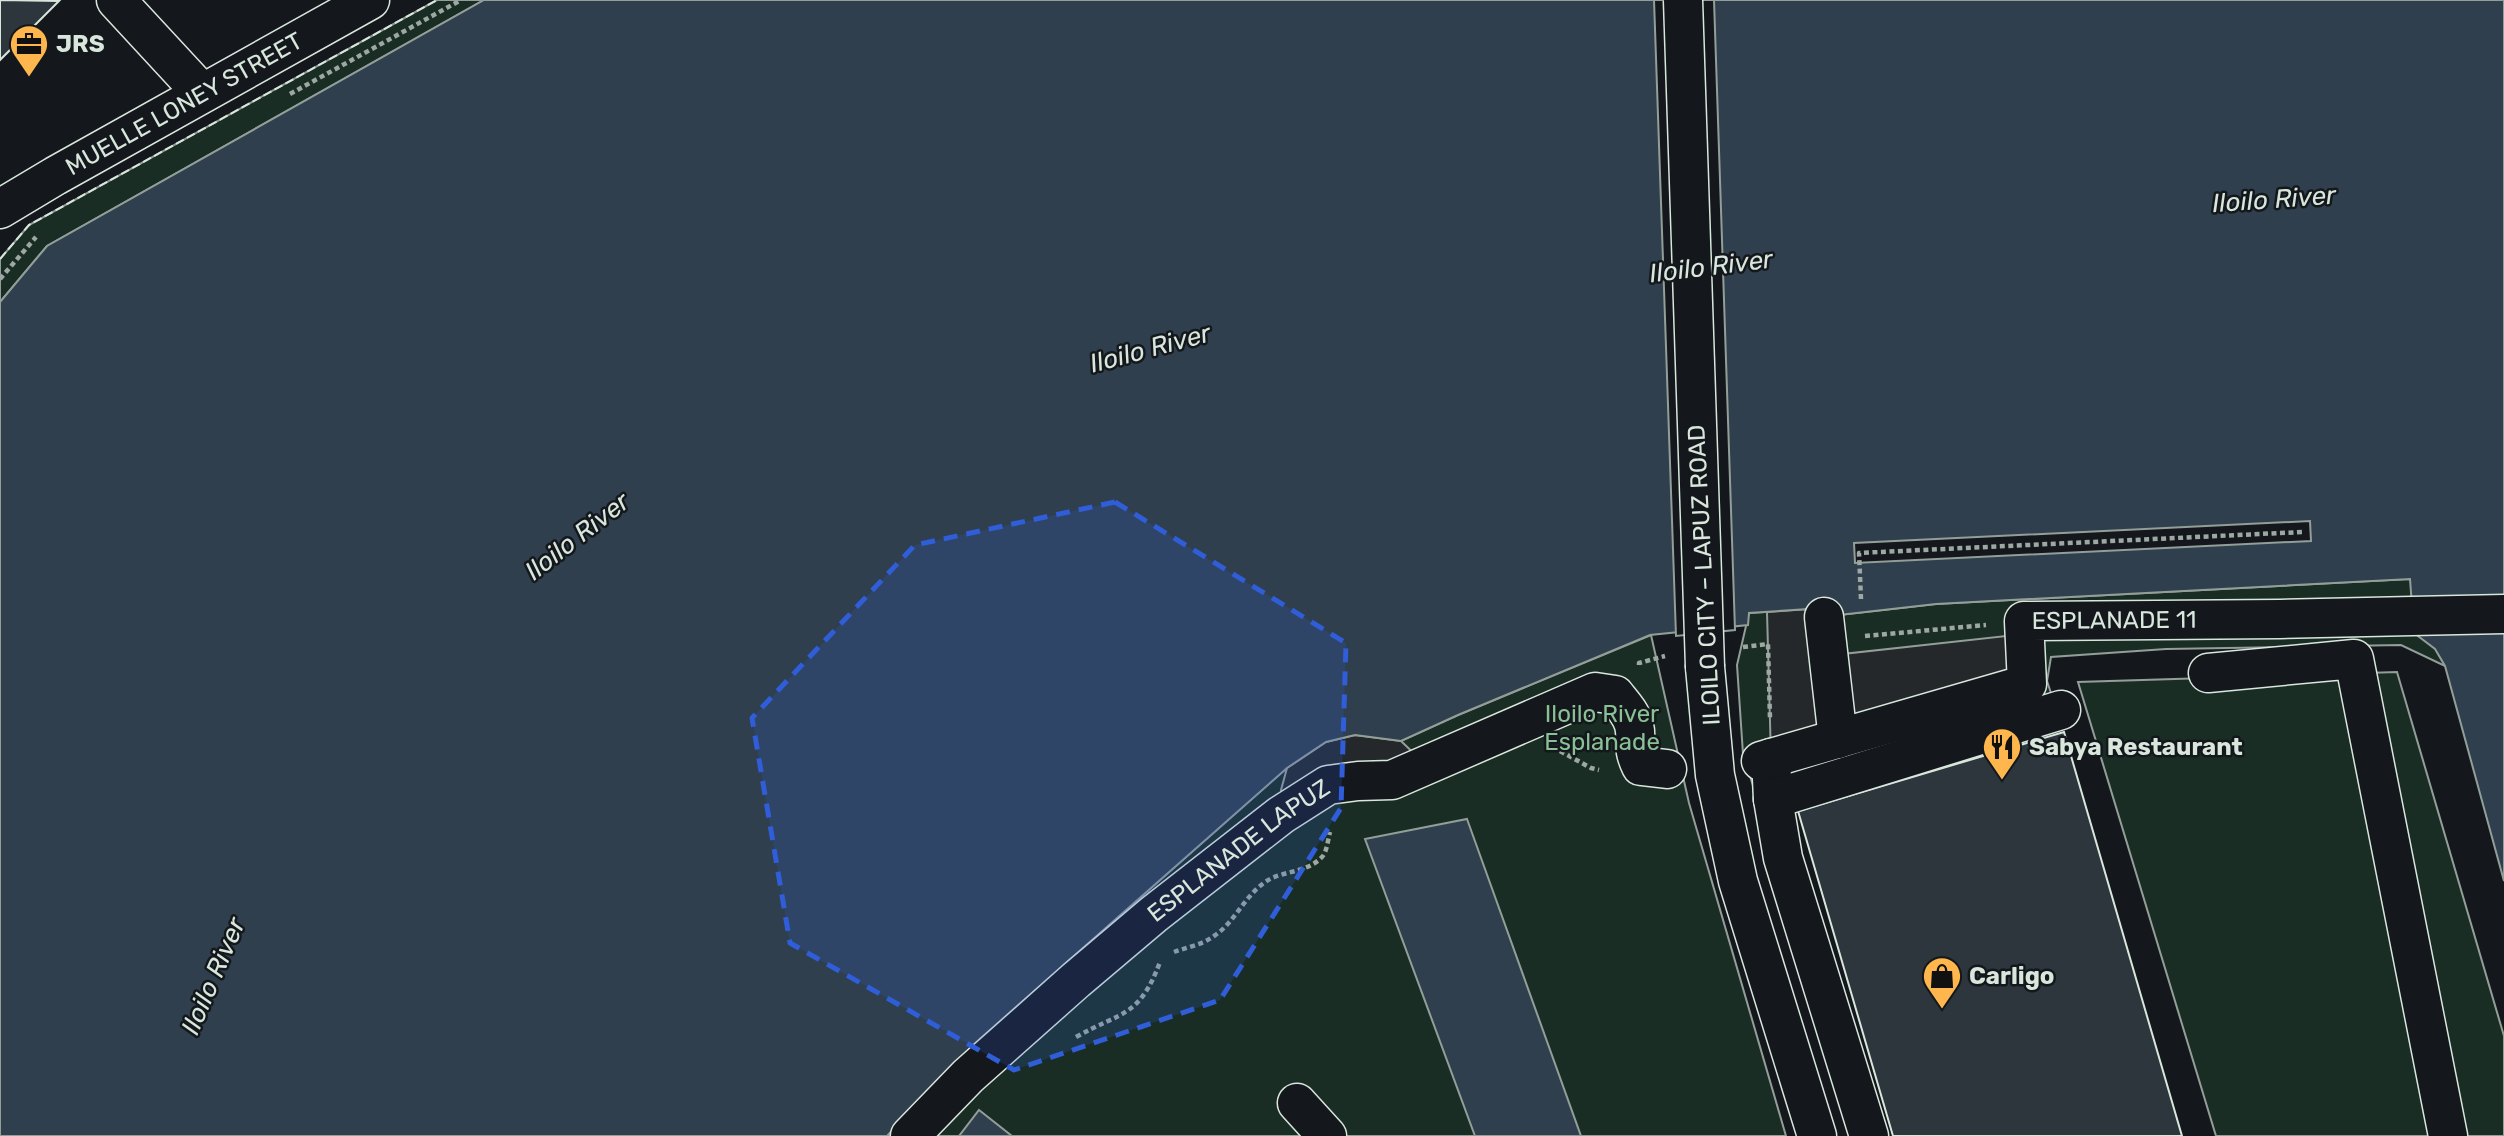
<svg xmlns="http://www.w3.org/2000/svg" width="2504" height="1136" font-family="Rubik,sans-serif">
	<style>
		.green { fill: #1a2d24; stroke: #939e99; stroke-width: 2 }
		.parking { fill: #24282b; stroke: #939e99; stroke-width: 2 }
		.water { fill: #2f3f4d; stroke: #939e99; stroke-width: 2 }
		.pier { fill: #14181c; stroke: #939e99; stroke-width: 2 }
		.building { fill: #2c363c; stroke: #d8e6dc; stroke-width: 2 }
		.lines { fill: none; stroke-linecap: round; stroke-linejoin: round }
		.minor-casing { stroke: #d8e6dc; stroke-width: 41 }
		.major-casing { stroke: #d8e6dc; stroke-width: 41 }
		.path { stroke: #9da8a2; stroke-width: 4.5; stroke-dasharray: 5 3.5; stroke-linecap: butt }
		.minor { stroke: #14181c; stroke-width: 38 }
		.major { stroke: #14181c; stroke-width: 38 }
		.major-bridge-casing { stroke: #d8e6dc; stroke-width: 41; stroke-linecap: butt }
		.major-bridge { stroke: #14181c; stroke-width: 38 }
		.fence { stroke: #d8e6dc; stroke-width: 2; stroke-dasharray: 9 3.5; stroke-linecap: butt }
		.marked { fill: #305dd8; fill-opacity: 0.2; stroke: #305dd8; stroke-width: 5; stroke-dasharray: 14 9; stroke-linejoin: round }
		.labels { text-anchor: middle; stroke-width: 5; stroke-linejoin: round; paint-order: stroke }
		.poi-label { font-size: 24px; font-weight: bold; fill: #d8e6dc; stroke: #14181c; text-anchor: start }
		.street-label { font-size: 24px; fill: #d8e6dc; stroke: #14181c }
		.park-label { font-size: 24px; fill: #8ac095; stroke: #14181c }
		.water-label { font-size: 26px; font-style: italic; fill: #d8e6dc; stroke: #14181c }
	</style>
	<rect width="100%" height="100%" fill="#14181c"/>
	<g class="green">
		<polygon points="437,0 484,0 47,246 0,302 0,259 29,225"/>
		<polygon points="2410,579 2445,666 2401,645 2166,649 2051,657 2047,681 2054,702 1756,795 1743,754 1737,665 1749,613 1809,609 1839,615 1936,604"/>
		<polygon points="1651,635 1689,803 1786,1136 887,1136 972,1046 1287,768 1326,742 1401,741 1458,715"/>
		<polygon points="2397,672 2504,1036 2504,1136 2216,1136 2078,682"/>
	</g>
	<g class="parking">
		<polygon points="1809,609 1823,743 1771,758 1767,612"/>
		<polygon points="2024,634 2027,684 1852,735 1843,654"/>
		<polygon points="1355,735 1401,741 1425,764 1281,815 1281,790 1287,768 1326,742"/>
	</g>
	<g class="water">
		<polygon points="484,0 2504,0 2504,881 2445,666 2435,649 2414,633 2410,579 1936,604 1839,615 1808,609 1749,613 1748,625 1650,635 1458,715 1401,741 1355,735 1326,742 1287,768 972,1046 887,1136 0,1136 0,302 47,246"/>
		<polygon points="1467,819 1581,1136 1475,1136 1365,839"/>
		<polygon points="979,1110 1012,1136 959,1136"/>
	</g>
	<g class="pier">
		<polygon points="1654,0 1714,0 1735,630 1676,636"/>
		<polygon points="2310,521 2311,541 1855,563 1854,543"/>
	</g>
	<g class="building">
		<polygon points="0,0 59,1 0,60"/>
		<polygon points="2064,732 2182,1136 1893,1136 1798,811"/>
	</g>
	<g class="lines">
		<g class="minor-casing">
			<g id="minor">
				<polyline points="116,0 202,93"/>
				<polyline points="1824,617 1838,739"/>
				<polyline points="2208,673 2354,659 2448,1136"/>
				<polyline points="1771,758 1773,799 1783,858 1869,1136"/>
				<path id="s1" d="M1761,761L2027,684L2024,621L2280,619L2504,614"/>
				<polyline points="1773,799 2061,710"/>
				<polyline points="1297,1103 1327,1136"/>
				<path id="s2" d="M910,1136L968,1076L1076,980L1154,914L1281,815L1328,785L1358,781L1392,780L1595,692L1615,695C1622,704 1631,713 1634,725C1638,741 1631,746 1641,766L1667,769"/>
			</g>
		</g>
		<g class="major-casing">
			<g id="major">
				<path id="s3" d="M0,209L55,176L370,0"/>
				<polyline points="1705,667 1715,775 1738,881 1817,1136"/>
			</g>
		</g>
		<g class="path">
			<polyline points="290,94 461,0"/>
			<polyline points="0,279 36,237"/>
			<polyline points="1861,599 1859,553 2302,532"/>
			<polyline points="1865,636 1986,625"/>
			<polyline points="1743,647 1768,644 1770,719"/>
			<polyline points="1639,665 1639,663 1665,656"/>
			<polyline points="1560,751 1591,768 1599,770"/>
			<path d="M1174,952C1187,947 1202,945 1214,936C1237,921 1246,891 1272,878C1288,871 1309,871 1322,857C1327,852 1328,839 1330,832"/>
			<path d="M1076,1037C1122,1011 1139,1018 1160,962"/>
		</g>
		<use href="#minor" class="minor"/>
		<use href="#major" class="major"/>
		<g class="major-bridge-casing">
			<polyline id="major-bridge" points="1683,0 1705,667"/>
		</g>
		<use href="#major-bridge" class="major-bridge"/>
		<polyline class="fence" points="0,259 29,225 437,0"/>
	</g>
	<path class="marked" d="M1115,502L1346,643L1341,808L1220,1000L1014,1070L790,943L752,718L915,545Z"/>
	<defs>
		<g id="office-pin" transform="scale(2.0125)"><path d="M0 17L-7.5 6A9.5 9.5 0 1 1 7.5 6Z" fill="#ffb74d" stroke="#14181c"/><path d="M-6-3h4V-5.5h4V-3h4V5H-6ZM-1-4.5V-3h2v-1.5ZM-6 0V1H6V0Z" fill="#111"/></g>
		<g id="restaurant-pin" transform="scale(2.0125)"><path d="M0 17L-7.5 6A9.5 9.5 0 1 1 7.5 6Z" fill="#ffb74d" stroke="#14181c"/><path d="M-5-6h1v4h1v-4h1v4h1v-4h1v5L-1.5 .5V6h-2V.5L-5-1ZM5-6V6H3V1.5H1.5Q1.5-4 5-6Z" fill="#111"/></g>
		<g id="shop-pin" transform="scale(2.0125)"><path d="M0 17L-7.5 6A9.5 9.5 0 1 1 7.5 6Z" fill="#ffb74d" stroke="#14181c"/><path d="M-5-2.5h2.3a2.7 3.5 0 0 1 5.4 0H5L5.5 6h-11ZM-1.5-2.5h3a1.5 2.3 0 0 0-3 0Z" fill="#111"/></g>
	</defs>
	<g fill-rule="evenodd">
		<use href="#office-pin" x="29" y="44"/>
		<use href="#restaurant-pin" x="2002" y="747"/>
		<use href="#shop-pin" x="1942" y="976"/>
	</g>
	<g class="labels">
		<g class="poi-label">
			<text x="56" y="52">JRS</text>
			<text x="2029" y="755">Sabya Restaurant</text>
			<text x="1969" y="984">Carligo</text>
		</g>
		<g class="street-label">
			<text dy="8" stroke="none"><textPath href="#s3" startOffset="212">MUELLE LONEY STREET</textPath></text>
			<text transform="translate(1704 575) rotate(-93)" y="8">ILOILO CITY – LAPUZ ROAD</text>
			<text dy="8" stroke="none"><textPath href="#s1" startOffset="430">ESPLANADE 11</textPath></text>
			<text dy="8" stroke="none"><textPath href="#s2" startOffset="436">ESPLANADE LAPUZ</textPath></text>
		</g>
		<g class="park-label">
			<text x="1602" y="722">Iloilo River<tspan x="1602" dy="28">Esplanade</tspan></text>
		</g>
		<g class="water-label">
			<text transform="translate(2274 199) rotate(-4)" y="9">Iloilo River</text>
			<text transform="translate(1711 266) rotate(-7)" y="9">Iloilo River</text>
			<text transform="translate(1150 348) rotate(-15)" y="9">Iloilo River</text>
			<text transform="translate(577 536) rotate(-38)" y="9">Iloilo River</text>
			<text transform="translate(213 976) rotate(-67)" y="9">Iloilo River</text>
		</g>
	</g>
</svg>
